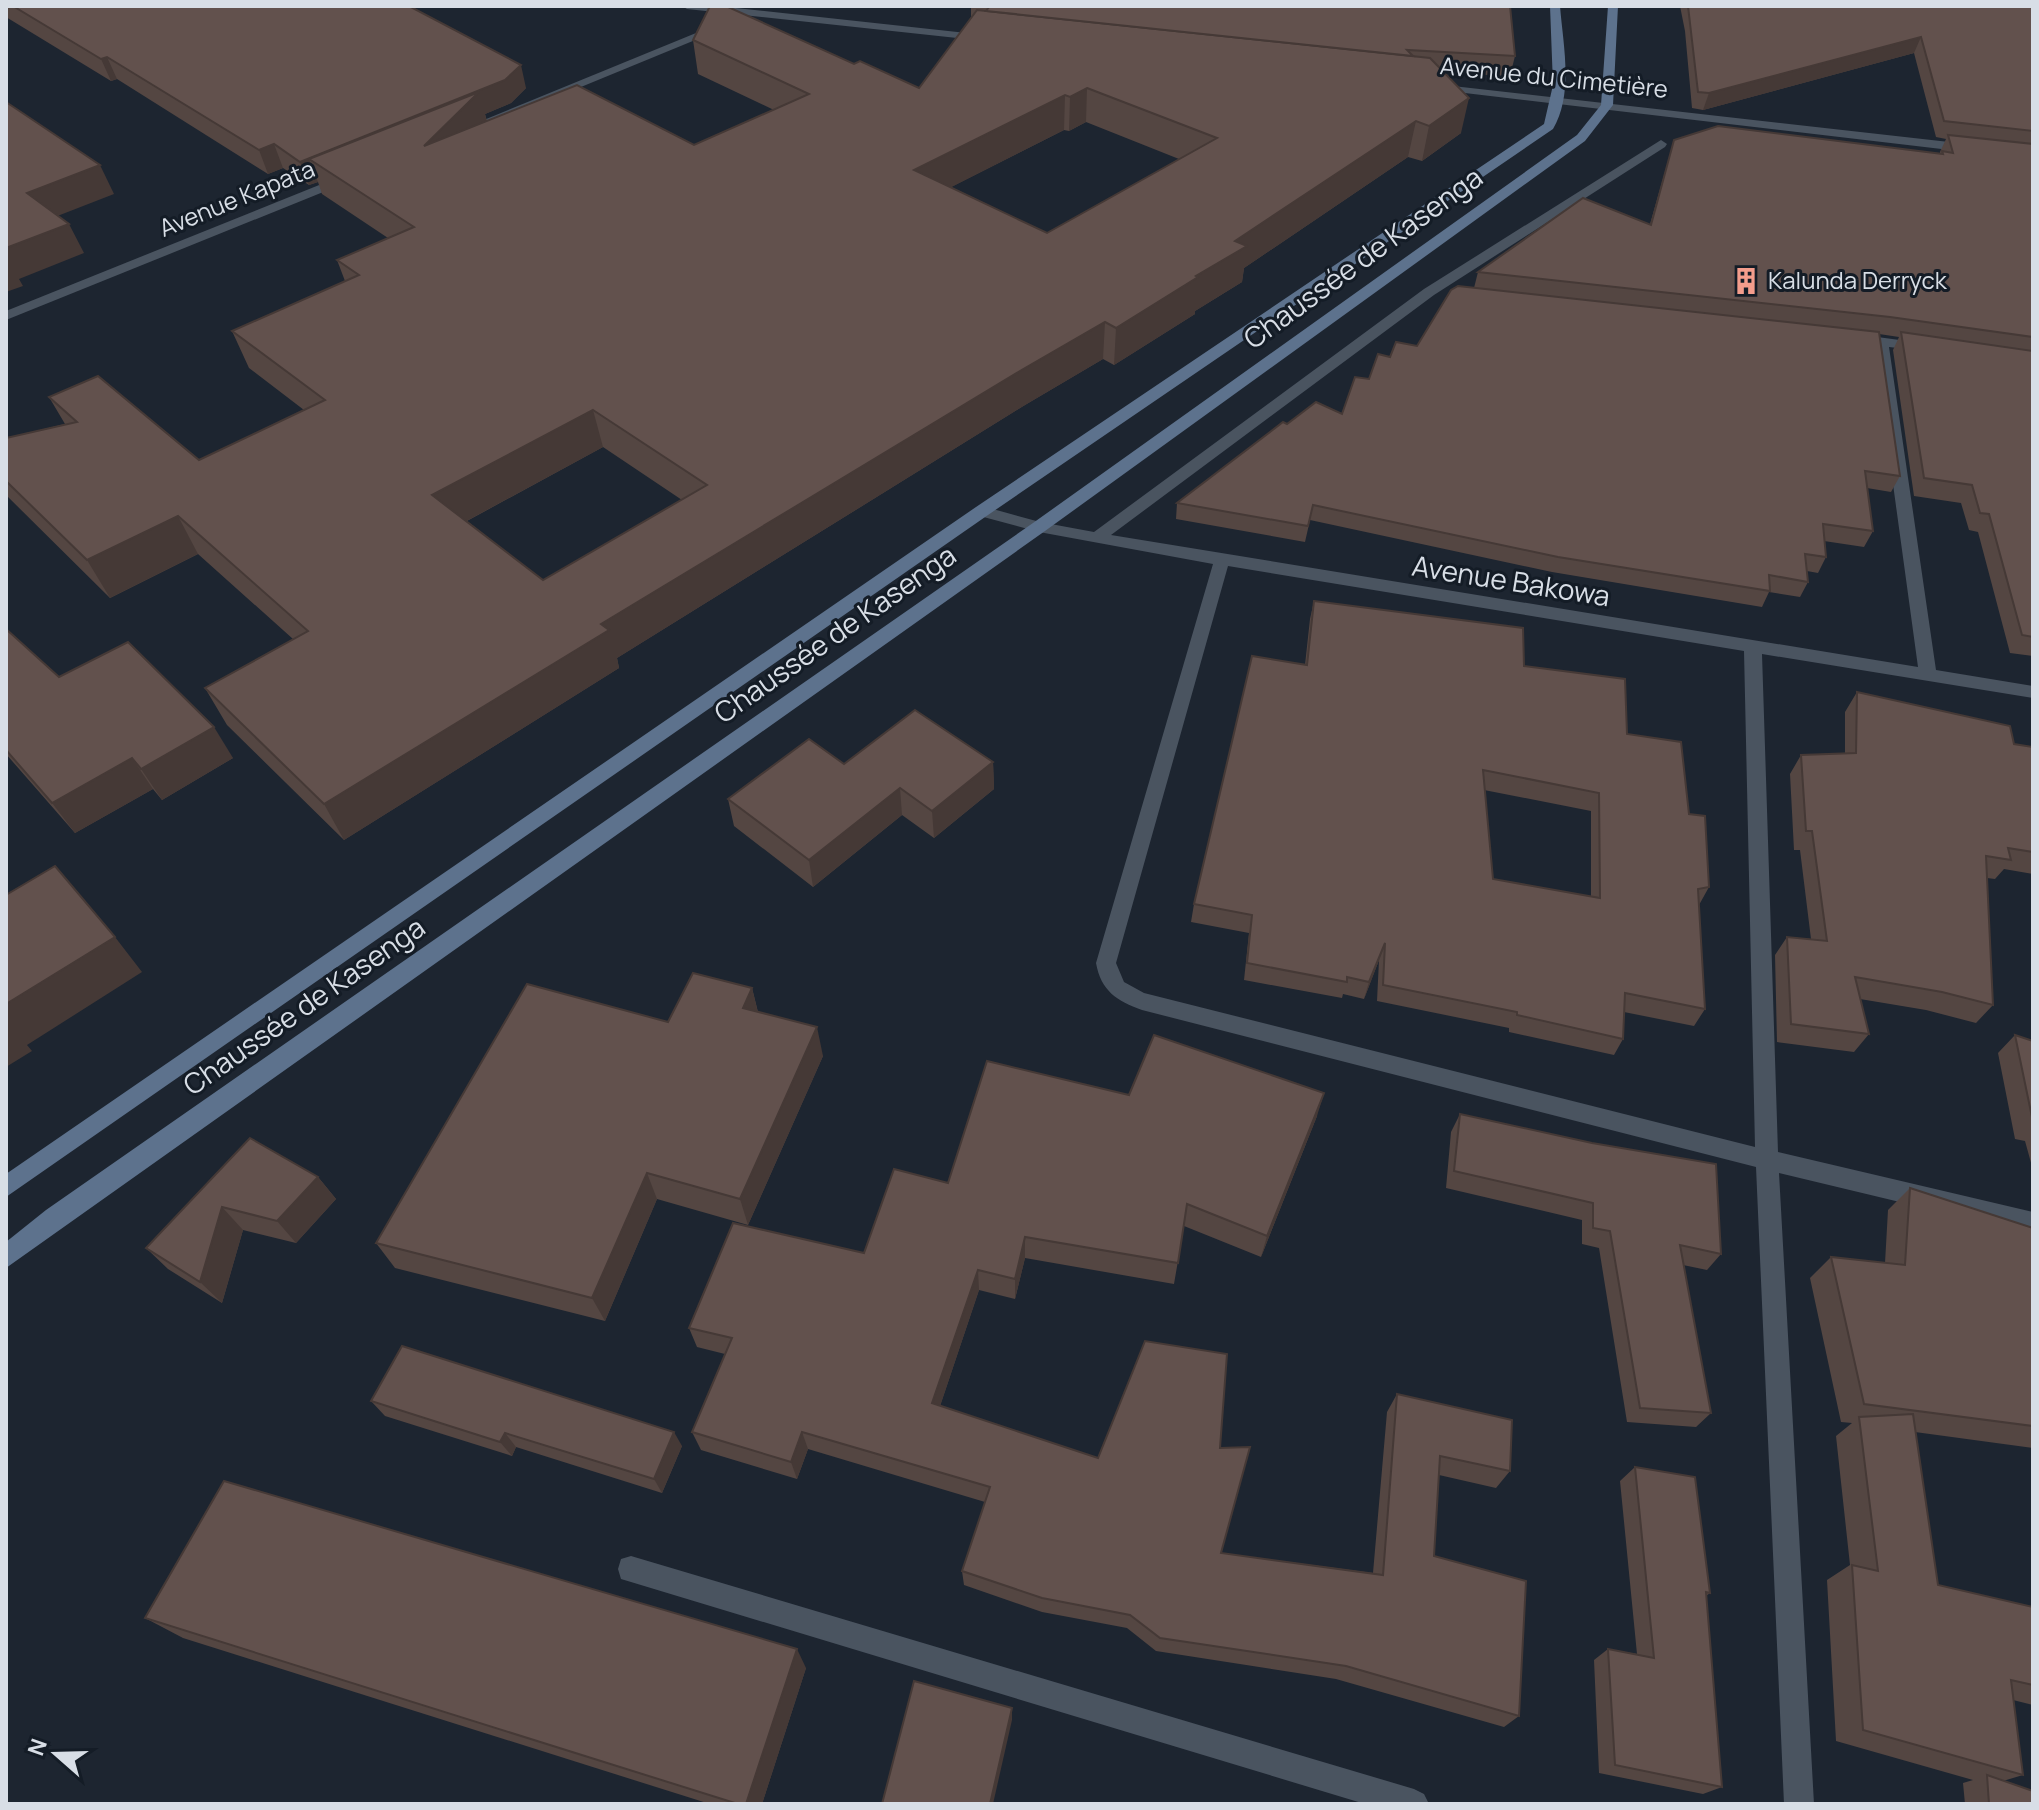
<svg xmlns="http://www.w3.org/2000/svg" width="2039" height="1810" font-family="Manrope,sans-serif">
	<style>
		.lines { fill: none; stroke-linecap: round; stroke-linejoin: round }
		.street { fill: #4a5460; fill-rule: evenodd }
		.secondary { fill: #5d728d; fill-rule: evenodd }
		.wall { fill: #544642; fill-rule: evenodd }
		.shaded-wall { fill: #453936 }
		.building { fill: #62514d; stroke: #453936; stroke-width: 2; fill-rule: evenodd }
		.labels { text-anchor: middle; stroke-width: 6; stroke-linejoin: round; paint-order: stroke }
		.far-street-label { font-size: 24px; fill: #d8dee6; stroke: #141c26 }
		.far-poi-label { font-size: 24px; fill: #d8dee6; stroke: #141c26; text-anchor: start }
		.street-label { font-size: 28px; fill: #d8dee6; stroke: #141c26 }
	</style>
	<rect width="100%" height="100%" fill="#1d2530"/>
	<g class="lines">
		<g class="street">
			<polygon points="682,6 717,6 985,35 990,38 985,41 687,9"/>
			<polygon points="718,24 723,27 722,29 467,134 457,131"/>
			<polygon points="1435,84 1967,144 1973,148 1967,152 1431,89 1429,87"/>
			<path d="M1661,140L1667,144L1665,147L1434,295L1111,535L1918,667L1874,345L1848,338L1855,334L1922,343L1929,347L1922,351L1889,347L1936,670L2033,686V698L1762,654L1778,1152L2033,1212V1234L1779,1173L1814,1804H1784L1756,1167L1142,1010C1117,1001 1101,991 1096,963L1213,564L1039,532L976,515L974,511L982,506L1040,522L1094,532L1424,289ZM1228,566L1744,651L1755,1147L1144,993L1124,982L1116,963Z"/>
			<polygon points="344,175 350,179 348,182 6,320 6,311"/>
			<polygon points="631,1556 1414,1789 1424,1794 1429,1804 1365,1804 631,1582 621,1579 618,1569 621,1559"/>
		</g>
		<g class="secondary">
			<path d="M1550,6H1560C1563,45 1574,93 1553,129L988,515L6,1197V1174L976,507L1544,124L1553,85Z"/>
			<polygon points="1608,6 1618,6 1613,105 1585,141 1045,531 6,1268 6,1242 46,1210 1033,523 1577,135 1601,105"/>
		</g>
	</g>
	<g class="wall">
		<path d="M6,6H409L526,88L511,103L485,114L487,121L694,145L774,110L698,74L693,40L854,64L919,88L971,18V6H1510L1515,56L1510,76L1445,73L1461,133L1422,161L1408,157L1244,268L1242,282L1195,311V314L1114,365L1103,359L1025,405L617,658L619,668L344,840L227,725L205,688L293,639L198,554L110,598L6,495V438L65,424L49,397L199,460L304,410L249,368L232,331L345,281L337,260L388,238L322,194L318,182L309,185L283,168L268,174L117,79L111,81L6,17ZM1086,122L1179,159L1047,233L951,187L1064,130L1069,131ZM603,447L682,500L543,580L467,521Z"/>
		<polygon points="1680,6 2033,6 2033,656 2010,653 1978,532 1969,530 1961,503 1914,496 1893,350 1899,337 1879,334 1900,476 1891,492 1867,488 1873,531 1864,547 1824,541 1826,557 1818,573 1807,571 1808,582 1800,597 1769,592 1762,607 1552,572 1310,520 1305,542 1176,519 1177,503 1287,424 1342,414 1369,379 1390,357 1417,346 1474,288 1478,272 1650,224 1674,140 1940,154 1940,152 1946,139 1936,137 1914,53 1703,110 1692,108 1685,31"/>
		<path d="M1314,601L1524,666L1627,734L1689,814L1709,887L1699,905L1705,1009L1694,1026L1624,1012L1623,1039L1614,1055L1509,1032V1028L1377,1001L1379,960L1364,999L1343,994L1342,998L1244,980L1249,933L1191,922L1194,904L1305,665L1310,619ZM1484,790L1591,811V897L1493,879Z"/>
		<polygon points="6,629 59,677 233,758 162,800 153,789 75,833 6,754"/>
		<polygon points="1857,692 2014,744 2033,747 2033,874 2004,869 1995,879 1987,878 1993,1005 1976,1023 1926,1010 1860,999 1869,1034 1854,1052 1777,1042 1775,955 1787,937 1811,939 1800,850 1794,850 1790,774 1801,755 1845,753 1845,712"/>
		<polygon points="993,762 994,789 934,838 902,815 813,887 734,826 728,799 844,764"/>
		<polygon points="752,988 758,1012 823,1056 748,1225 657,1199 605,1321 395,1268 376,1243 668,1022"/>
		<polygon points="2015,1035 2033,1041 2033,1170 2025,1141 2015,1139 1998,1053"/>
		<polygon points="1129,1095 1317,1116 1261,1257 1184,1226 1174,1284 1025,1258 1015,1299 979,1290 940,1406 1098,1458 1220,1448 1221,1553 1373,1573 1387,1412 1397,1394 1510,1471 1496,1488 1439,1475 1434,1556 1519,1716 1504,1727 1336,1679 1156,1651 1127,1628 1042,1612 964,1585 962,1571 985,1502 808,1449 797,1479 701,1450 692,1432 725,1354 697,1347 689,1328 864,1253 948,1183"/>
		<polygon points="1460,1114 1721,1254 1707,1270 1683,1265 1711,1413 1696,1427 1627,1422 1599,1248 1582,1244 1582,1220 1446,1188 1451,1132"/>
		<polygon points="250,1138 318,1177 336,1199 296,1243 243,1230 222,1303 168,1269 146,1248"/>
		<polygon points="1910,1188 2033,1228 2033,1448 1915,1432 1938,1585 2033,1607 2033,1705 2013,1700 2023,1775 2003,1781 2033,1804 1965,1804 1963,1783 1973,1780 1836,1741 1827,1580 1850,1565 1836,1436 1852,1423 1841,1422 1810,1278 1831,1257 1885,1263 1888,1210"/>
		<polygon points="371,1401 682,1446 662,1493 516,1447 512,1456 385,1416"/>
		<polygon points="1635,1467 1710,1593 1706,1596 1722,1787 1703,1794 1599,1773 1594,1660 1608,1649 1637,1654 1620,1481"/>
		<polygon points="145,1618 806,1668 762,1804 710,1804 183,1638"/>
	</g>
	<g class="shaded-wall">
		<polygon points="1921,37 1914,53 1703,110 1709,93"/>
		<polygon points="107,57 117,79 111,81 101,59"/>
		<polygon points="521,65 526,88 511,103 485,114 488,127 435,182 309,159 318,182 309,185 300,162"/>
		<polygon points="1087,88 1086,122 1069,131 1070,97"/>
		<polygon points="1065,95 1064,130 916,205 914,170"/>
		<polygon points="1469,98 1461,133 1422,161 1429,126"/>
		<polygon points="1416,121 1408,157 1244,268 1242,282 1195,311 1195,314 1114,365 1116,328 1196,276 1235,241"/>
		<polygon points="274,144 283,168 268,174 259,150"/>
		<polygon points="100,165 114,194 42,222 27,193"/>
		<polygon points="69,224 84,253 19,279 23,286 6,292 6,248"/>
		<polygon points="1105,322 1103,359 1025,405 617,658 619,668 344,840 324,804 601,624 1025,368"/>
		<polygon points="593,410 603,447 446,532 432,495"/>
		<polygon points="178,516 198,554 110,598 87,560"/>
		<polygon points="214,727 233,758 162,800 141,769"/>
		<polygon points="132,758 153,789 75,833 52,803"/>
		<polygon points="993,762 994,789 934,838 932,811"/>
		<polygon points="900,788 902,815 813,887 809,860"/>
		<polygon points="115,937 142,972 27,1045 32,1051 6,1067 6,1004"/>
		<polygon points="1385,943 1379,960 1364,999 1369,982"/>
		<polygon points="752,988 759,1017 743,1008"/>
		<polygon points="817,1027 823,1056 748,1225 740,1199"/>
		<polygon points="1324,1093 1317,1116 1261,1257 1267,1236"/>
		<polygon points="647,1173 657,1199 605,1321 592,1298"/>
		<polygon points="318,1177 336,1199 296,1243 277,1221"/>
		<polygon points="222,1207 243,1230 222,1303 200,1282"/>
		<polygon points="1025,1237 1025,1258 1015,1299 1015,1279"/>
		<polygon points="978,1270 979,1290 935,1421 932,1403"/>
		<polygon points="674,1432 682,1446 662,1493 654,1479"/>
		<polygon points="802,1432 808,1449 797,1479 791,1462"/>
		<polygon points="505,1433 516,1447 512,1456 500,1442"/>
		<polygon points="797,1649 806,1668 762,1804 746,1804"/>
		<polygon points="1012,1708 1012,1720 993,1804 990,1804"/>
	</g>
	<g class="building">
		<polygon points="13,6 409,6 521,65 505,80 300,162 274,144 259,150 107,57 101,59"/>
		<path d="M710,6H726L854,64L860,61L919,88L977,10L1430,58L1469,98L1429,126L1416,121L1235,241L1247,246L1196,276L1198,277L1116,328L1105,322L1025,368L601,624L609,630L324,804L205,688L308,631L178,516L87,560L6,481V438L77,422L49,397L98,376L199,460L325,400L232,331L359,275L337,260L414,227L309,159L479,92L424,146L577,85L694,145L809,94L693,40ZM1087,88L1217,138L1047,233L914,170L1065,95L1070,97ZM593,410L707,485L543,580L432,495Z"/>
		<polygon points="990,6 1510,6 1515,56 1407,50 1413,56 986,11"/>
		<polygon points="1688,6 2033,6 2033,131 1944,121 1921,37 1709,93 1698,92"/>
		<polygon points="6,102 100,165 27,193 69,224 6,248"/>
		<polygon points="1718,126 1943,154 1942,151 1953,153 1948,135 2033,144 2033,337 1890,317 1478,272 1583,198 1651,225 1674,140"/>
		<polygon points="1458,286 1879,332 1900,476 1865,471 1873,531 1823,524 1826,557 1805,554 1808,582 1769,575 1770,591 1558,557 1313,505 1308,526 1177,503 1283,422 1287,424 1316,402 1342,414 1355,377 1369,379 1378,354 1390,357 1396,342 1417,346 1451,290"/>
		<polygon points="1901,332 2033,351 2033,637 2022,635 1989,514 1980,513 1972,485 1924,478"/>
		<path d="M1314,601L1523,628L1524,666L1625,679L1627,734L1681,742L1689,814L1705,816L1709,887L1698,889L1705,1009L1625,993L1623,1039L1517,1015V1012L1383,985L1385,943L1369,982L1347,977V982L1247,963L1252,915L1194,904L1252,656L1307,665ZM1483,770L1599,793L1600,898L1493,879Z"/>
		<polygon points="6,629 59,677 128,642 214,727 141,769 132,758 52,803 6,750"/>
		<polygon points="1857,692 2010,726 2014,744 2033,747 2033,852 2008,848 2011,860 1986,856 1993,1005 1942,992 1855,977 1869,1034 1791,1024 1787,937 1827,941 1812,831 1806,831 1801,755 1856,753"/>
		<polygon points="915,710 993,762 932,811 900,788 809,860 728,799 809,739 844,764"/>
		<polygon points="55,866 115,937 6,1004 6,895"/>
		<polygon points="693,973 752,988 743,1008 817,1027 740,1199 647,1173 592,1298 376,1243 527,984 668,1022"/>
		<polygon points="1154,1035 1324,1093 1267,1236 1187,1204 1178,1263 1025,1237 1015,1279 978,1270 932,1403 1098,1458 1145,1341 1227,1354 1220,1448 1250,1447 1221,1553 1383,1575 1397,1394 1512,1420 1510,1471 1440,1456 1434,1556 1526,1581 1519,1716 1346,1666 1160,1638 1130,1615 1042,1598 962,1571 990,1487 802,1432 791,1462 692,1432 732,1338 689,1328 733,1223 864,1253 894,1169 948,1183 987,1061 1129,1095"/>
		<polygon points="2015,1035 2033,1041 2033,1122"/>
		<polygon points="1460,1114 1592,1143 1716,1164 1721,1254 1680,1245 1711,1413 1640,1408 1610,1231 1593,1228 1593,1203 1454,1171"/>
		<polygon points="250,1138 318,1177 277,1221 222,1207 200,1282 146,1248"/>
		<polygon points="1910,1188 2033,1228 2033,1426 1864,1404 1831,1257 1905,1265"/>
		<polygon points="402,1346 674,1432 654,1479 505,1433 500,1442 371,1401"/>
		<polygon points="1913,1414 1938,1585 2033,1607 2033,1685 2011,1680 2023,1775 1863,1730 1852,1565 1878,1571 1859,1417"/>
		<polygon points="1635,1467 1695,1477 1710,1593 1706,1592 1722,1787 1615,1765 1608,1649 1654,1658"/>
		<polygon points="224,1481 797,1649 746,1804 738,1804 145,1618"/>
		<polygon points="914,1681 1012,1708 990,1804 882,1804"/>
		<polygon points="1987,1775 2033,1791 2033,1804 1989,1804"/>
	</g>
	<defs>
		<g id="building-bare" transform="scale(2.16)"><path d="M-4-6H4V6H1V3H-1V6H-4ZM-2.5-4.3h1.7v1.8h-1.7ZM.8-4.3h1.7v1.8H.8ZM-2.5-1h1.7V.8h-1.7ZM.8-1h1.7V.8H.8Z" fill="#f49d8c" stroke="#141c26" stroke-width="2.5" paint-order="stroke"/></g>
	</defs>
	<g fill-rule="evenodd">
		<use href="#building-bare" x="1746" y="281"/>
	</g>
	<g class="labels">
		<g class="far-street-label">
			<text transform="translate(1554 78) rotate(6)" y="8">Avenue du Cimetière</text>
			<text transform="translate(237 199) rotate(-22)" y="8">Avenue Kapata</text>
		</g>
		<g class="far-poi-label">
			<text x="1768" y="289">Kalunda Derryck</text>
		</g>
		<g class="street-label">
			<text transform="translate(1363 258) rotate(-36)" y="10">Chaussée de Kasenga</text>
			<text transform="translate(1511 581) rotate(9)" y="10">Avenue Bakowa</text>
			<text transform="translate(835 634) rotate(-35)" y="10">Chaussée de Kasenga</text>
			<text transform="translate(304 1006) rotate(-35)" y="10">Chaussée de Kasenga</text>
		</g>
	</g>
	<rect width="2039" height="1810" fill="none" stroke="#d8dee6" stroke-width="16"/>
	<g transform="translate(56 1754) rotate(290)" stroke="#141c26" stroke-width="6" paint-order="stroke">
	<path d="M0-6L14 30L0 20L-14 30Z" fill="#d8dee6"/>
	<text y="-12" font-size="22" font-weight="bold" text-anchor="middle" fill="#d8dee6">N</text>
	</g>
</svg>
